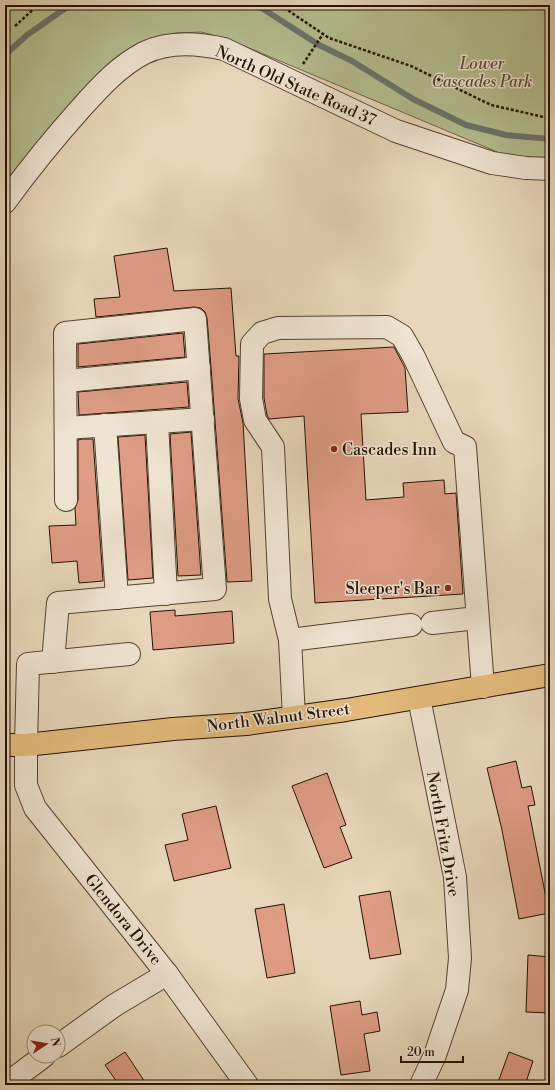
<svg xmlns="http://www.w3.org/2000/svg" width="555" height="1090" font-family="'Libre Bodoni',serif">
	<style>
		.green { fill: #b4be90; stroke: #6c6848 }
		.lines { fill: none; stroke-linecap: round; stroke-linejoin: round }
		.stream { stroke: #69756c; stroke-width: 6 }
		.building { fill: #de9c85; stroke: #251100 }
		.minor-casing { stroke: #56422e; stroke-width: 24 }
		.major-casing { stroke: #251100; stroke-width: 24 }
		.path { stroke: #251100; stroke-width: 2.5; stroke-dasharray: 3 2; stroke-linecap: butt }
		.minor { stroke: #efe4d2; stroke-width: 22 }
		.major { stroke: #e4bb7c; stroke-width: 22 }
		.poi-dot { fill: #8f2418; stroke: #efe4d2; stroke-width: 1.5 }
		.labels { text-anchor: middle; stroke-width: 3; stroke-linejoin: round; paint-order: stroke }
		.park-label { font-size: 16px; font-style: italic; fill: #574e32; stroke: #efe4d2 }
		.street-label { font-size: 16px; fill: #251100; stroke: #efe4d2 }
		.poi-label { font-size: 16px; fill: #251100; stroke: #efe4d2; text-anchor: start }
	</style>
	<rect width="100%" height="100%" fill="#e7d6b9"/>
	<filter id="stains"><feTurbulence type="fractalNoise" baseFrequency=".005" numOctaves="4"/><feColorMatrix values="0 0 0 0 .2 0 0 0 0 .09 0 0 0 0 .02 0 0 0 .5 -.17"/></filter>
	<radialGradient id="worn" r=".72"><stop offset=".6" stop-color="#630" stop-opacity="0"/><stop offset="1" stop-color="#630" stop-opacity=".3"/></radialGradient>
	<polygon class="green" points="5,5 550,5 550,174 225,38 201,32 176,33 154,40 5,188"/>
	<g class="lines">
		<g class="stream">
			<polyline points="257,5 319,45 352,61 413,99 466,125 506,135 550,139"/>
			<polyline points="5,55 27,35 70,5"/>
		</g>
	</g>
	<g class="building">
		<polygon points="167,248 174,291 231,288 236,356 239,356 238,399 243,423 252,581 227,582 211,367 207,318 205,312 201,308 194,307 96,317 94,299 120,297 114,256"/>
		<polygon points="183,333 185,357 78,367 78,344"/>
		<polygon points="394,347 405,368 408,412 361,414 366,500 404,497 403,483 444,480 445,494 456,493 463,594 315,603 304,416 269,419 267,415 264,398 264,354"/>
		<polygon points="187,382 189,407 79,415 78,392"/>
		<polygon points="191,432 201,575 178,576 170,434"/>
		<polygon points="145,435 153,578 128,580 118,437"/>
		<polygon points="82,439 93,439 103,581 79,583 77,561 52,563 49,526 76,525 75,508 78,500 78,440"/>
		<polygon points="175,610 175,616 232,611 234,643 153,650 150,612"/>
		<polygon points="516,761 522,788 531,786 535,805 528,806 549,913 519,919 502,830 487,768"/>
		<polygon points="327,773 346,825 340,827 352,858 324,868 292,786"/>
		<polygon points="216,806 231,868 174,881 165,845 188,840 182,814"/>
		<polygon points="390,891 401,954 370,959 359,896"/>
		<polygon points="284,904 295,973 267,978 255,909"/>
		<polygon points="528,955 550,957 550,1013 526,1012"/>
		<polygon points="360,1001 362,1015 377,1012 380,1031 364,1034 370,1071 341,1075 330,1006"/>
		<polygon points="125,1052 147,1085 119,1085 105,1065"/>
		<polygon points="509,1052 533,1061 525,1085 497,1085"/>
	</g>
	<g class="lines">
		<g class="minor-casing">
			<g id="minor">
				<path d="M5,202C29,169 55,137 82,107C100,87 119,66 144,53C168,41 198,43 224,49L396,131L492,163L526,168L550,169"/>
				<polyline points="66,381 199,368"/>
				<polyline points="157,422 166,594"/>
				<polyline points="105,425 117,598"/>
				<polyline points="66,428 203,419"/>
				<polyline points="432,623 477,618"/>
				<polyline points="290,640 411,625"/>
				<polyline points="129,654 28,664 26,745 26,785 35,808 167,974 247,1085"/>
				<polyline points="53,662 58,603 215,589 195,319 65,333 66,500"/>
				<polyline points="419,698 455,877 460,958 457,990 435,1055 421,1085"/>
				<polyline points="294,717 290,640 280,599 273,447 255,420 251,399 252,344 262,333 278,328 387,327 402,336 414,357 454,442 465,447 483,687"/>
				<polyline points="58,1046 115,1005 167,974"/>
				<polyline points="5,1085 44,1056"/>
			</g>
		</g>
		<g class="major-casing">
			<polyline id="major" points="5,745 26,745 173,729 246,724 346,710 550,675"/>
		</g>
		<g class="path">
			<polyline points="280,5 329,38 411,66 491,105 548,118 550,117"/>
			<polyline points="15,26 38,5"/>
			<polyline points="303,64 323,34"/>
		</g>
		<use href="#minor" class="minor"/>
		<use href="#major" class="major"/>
	</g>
	<g class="poi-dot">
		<circle cx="334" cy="449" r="4"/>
		<circle cx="448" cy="588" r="4"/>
	</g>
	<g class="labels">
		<g class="park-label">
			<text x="482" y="69">Lower<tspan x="482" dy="18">Cascades Park</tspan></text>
		</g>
		<g class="street-label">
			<text transform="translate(296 85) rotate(24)" y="6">North Old State Road 37</text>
			<text transform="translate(278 717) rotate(-7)" y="6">North Walnut Street</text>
			<text transform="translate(444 834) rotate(80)" y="6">North Fritz Drive</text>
			<text transform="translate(124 919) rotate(51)" y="6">Glendora Drive</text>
		</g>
		<g class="poi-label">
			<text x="342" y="455">Cascades Inn</text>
			<text x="440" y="594" text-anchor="end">Sleeper's Bar</text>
		</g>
	</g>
	<rect width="555" height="1090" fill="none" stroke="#e7d6b9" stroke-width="20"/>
	<rect x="6" y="6" width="543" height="1078" fill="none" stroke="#251100" stroke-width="2"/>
	<rect x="10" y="10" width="535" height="1070" fill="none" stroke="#251100"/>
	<g transform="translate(46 1044) rotate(78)"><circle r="19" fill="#efe4d2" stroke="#9e907e"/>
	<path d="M0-3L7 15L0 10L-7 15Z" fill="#8f2418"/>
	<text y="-6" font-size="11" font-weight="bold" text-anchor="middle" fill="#251100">N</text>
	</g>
	<path d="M401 1056v6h62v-6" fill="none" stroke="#251100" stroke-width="2"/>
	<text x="407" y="1056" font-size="12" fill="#251100" stroke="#efe4d2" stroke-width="3" paint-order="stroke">20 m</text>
	<rect width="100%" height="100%" filter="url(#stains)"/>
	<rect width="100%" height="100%" fill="url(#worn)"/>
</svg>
